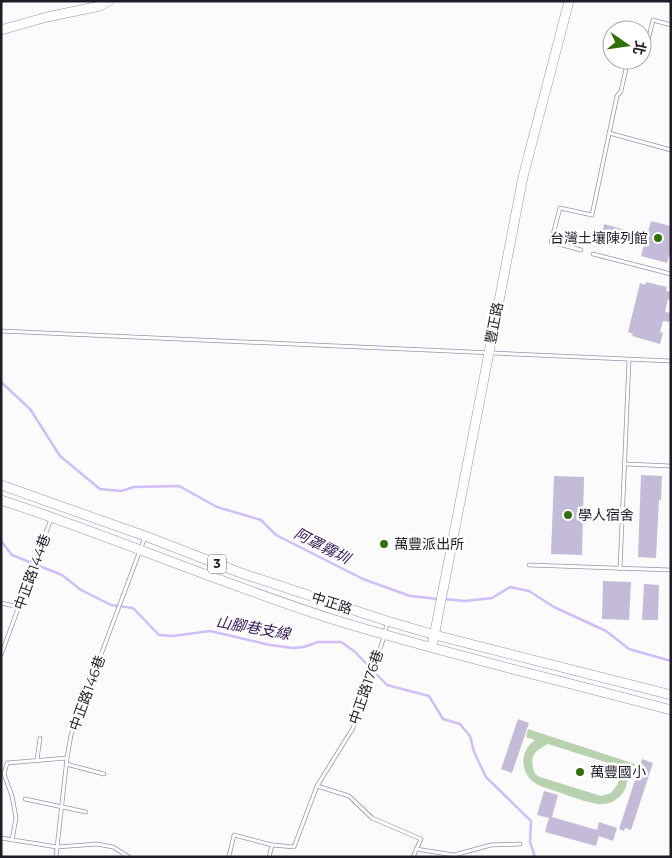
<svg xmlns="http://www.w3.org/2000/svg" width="672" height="858" font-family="Montserrat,'Noto Sans TC',sans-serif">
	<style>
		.green { fill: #b8d1ae; fill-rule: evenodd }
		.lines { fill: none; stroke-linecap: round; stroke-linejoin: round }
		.stream { stroke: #cfbefa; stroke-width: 2.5 }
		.building { fill: #c3bbd8 }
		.lane-casing { stroke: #9a92ae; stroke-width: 4.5 }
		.secondary-casing { stroke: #9a92ae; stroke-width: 10 }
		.primary-casing { stroke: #9a92ae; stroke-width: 10 }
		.lane { stroke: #fff; stroke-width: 3 }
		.secondary { stroke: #fff; stroke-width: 9 }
		.primary { stroke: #fff; stroke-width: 9 }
		.poi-dot { fill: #317006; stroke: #fff; stroke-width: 2 }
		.labels { text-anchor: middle; stroke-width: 5; stroke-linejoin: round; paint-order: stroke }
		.shield { fill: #fff; stroke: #626068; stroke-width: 1 }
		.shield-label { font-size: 12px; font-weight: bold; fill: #1f1c27 }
		.poi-label { font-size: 14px; fill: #1f1c27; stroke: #fff; text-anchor: start }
		.street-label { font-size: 14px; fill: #1f1c27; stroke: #fff }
		.water-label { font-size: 15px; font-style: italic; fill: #32175a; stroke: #fff }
	</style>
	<rect width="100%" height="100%" fill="#fbfbfb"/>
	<path class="green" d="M528,729L635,764L633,771L624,769C625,773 627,776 627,780C627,795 612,806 597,804C578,800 556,791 538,785C520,775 518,752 535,740L526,737ZM548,744L608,763L616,772L619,778L618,784L611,793L601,796L540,777L535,774C529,756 533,752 548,744Z"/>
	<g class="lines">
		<g class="stream">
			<polyline points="1,382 30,409 60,456 100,489 121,491 134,487 179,486 217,507 261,520 276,535 363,579 410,596 438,599"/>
			<polyline points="1,541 12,555 62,575 81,590 111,605 133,608 159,635 173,636 210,631 270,645 293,648 304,647 318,642 341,642 354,651 387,685 429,696 443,719 460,724 470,736 474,752 486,777 531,821 530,842 535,857"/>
			<polyline points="443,599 465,601 492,598 510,587 529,591 554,607 606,631 629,649 671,661"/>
		</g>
	</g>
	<g class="building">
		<polygon points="651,221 671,226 671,249 667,263 641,256"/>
		<polygon points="604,224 633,232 630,243 602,236"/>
		<polygon points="646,282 667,287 666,291 671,292 671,300 668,299 665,312 671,313 671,316 669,322 663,321 660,332 663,333 660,344 632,336 633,334 628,332 640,283 645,285"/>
		<polygon points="641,475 662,476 661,500 659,500 656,558 638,557"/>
		<polygon points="554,476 584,477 582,555 551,554"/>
		<polygon points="603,581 631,582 629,620 602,619"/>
		<polygon points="644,584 659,585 658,620 642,620"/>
		<polygon points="518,719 529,723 512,773 501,769"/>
		<polygon points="642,759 653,763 631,830 625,828 624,831 619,829"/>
		<polygon points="544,791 558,795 552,817 597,830 599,822 617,828 613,841 599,836 596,846 545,832 549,818 537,815"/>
	</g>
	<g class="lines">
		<g class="lane-casing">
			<g id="lane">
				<polyline points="642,54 645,53 653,20 671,25"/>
				<polyline points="609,133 671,150"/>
				<polyline points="581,250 551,242 560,208 592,215 617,96 621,91 628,60"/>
				<polyline points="593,254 671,274"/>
				<polyline points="1,331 671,361"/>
				<polyline points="626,464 671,466"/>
				<polyline points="529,565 671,570"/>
				<polyline points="620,569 629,360"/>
				<polyline points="1,603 19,607"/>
				<polyline points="387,622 385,634 353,728 317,786 349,796 372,818 421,839 413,857"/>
				<polyline points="1,655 51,519"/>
				<polyline points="37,760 40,738"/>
				<polyline points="66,764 104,774"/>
				<polyline points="25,799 86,812"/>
				<polyline points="1,838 57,847 97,844 113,847 129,857"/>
				<polyline points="12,840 16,818 12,796 4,774 7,763 67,758"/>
				<polyline points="416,849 454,855 491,845 520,844"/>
				<polyline points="229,856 234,835 272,845"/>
				<polyline points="56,857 67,758 71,735 145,537"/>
				<polyline points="269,857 272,845 294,847 317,786"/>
			</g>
		</g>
		<g class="secondary-casing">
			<g id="secondary">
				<polyline points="1,30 47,17 100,6 109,1"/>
				<polyline points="432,647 523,177 569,1"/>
			</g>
		</g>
		<g class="primary-casing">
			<g id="primary">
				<polyline points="1,485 145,536 241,573 387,621 435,635 671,695"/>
				<path d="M1,500C114,537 222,584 335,620C446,654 559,680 671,710"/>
			</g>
		</g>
		<use href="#lane" class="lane"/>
		<use href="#secondary" class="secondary"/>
		<use href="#primary" class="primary"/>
	</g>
	<g class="poi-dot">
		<circle cx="658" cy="238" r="5"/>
		<circle cx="568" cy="515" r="5"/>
		<circle cx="384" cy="544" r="5"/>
		<circle cx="580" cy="772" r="5"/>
	</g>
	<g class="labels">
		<rect class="shield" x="208" y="554.5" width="18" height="19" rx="4"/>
		<g class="shield-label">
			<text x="217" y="568">3</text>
		</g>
		<g class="poi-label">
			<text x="648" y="243" text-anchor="end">台灣土壤陳列館</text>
			<text x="578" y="520">學人宿舍</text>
			<text x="394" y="549">萬豐派出所</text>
			<text x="590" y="777">萬豐國小</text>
		</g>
		<g class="street-label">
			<text transform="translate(494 323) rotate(-79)" y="5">豐正路</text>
			<text transform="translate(32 572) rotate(-70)" y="5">中正路144巷</text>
			<text transform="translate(332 603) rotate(18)" y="5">中正路</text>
			<text transform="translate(366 687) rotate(-71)" y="5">中正路176巷</text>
			<text transform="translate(87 693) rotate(-70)" y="5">中正路146巷</text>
		</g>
		<g class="water-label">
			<text transform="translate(322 546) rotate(27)" y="5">阿罩霧圳</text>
			<text transform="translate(253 628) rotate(10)" y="5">山腳巷支線</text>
		</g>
	</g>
	<rect width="672" height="858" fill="none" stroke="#1f1c27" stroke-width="5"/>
	<g transform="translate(627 45) rotate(103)"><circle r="24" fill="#ffffff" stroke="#a5a4a9"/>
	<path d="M0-4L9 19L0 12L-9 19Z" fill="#317006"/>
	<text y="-8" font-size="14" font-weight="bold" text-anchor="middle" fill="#1f1c27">北</text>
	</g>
</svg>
